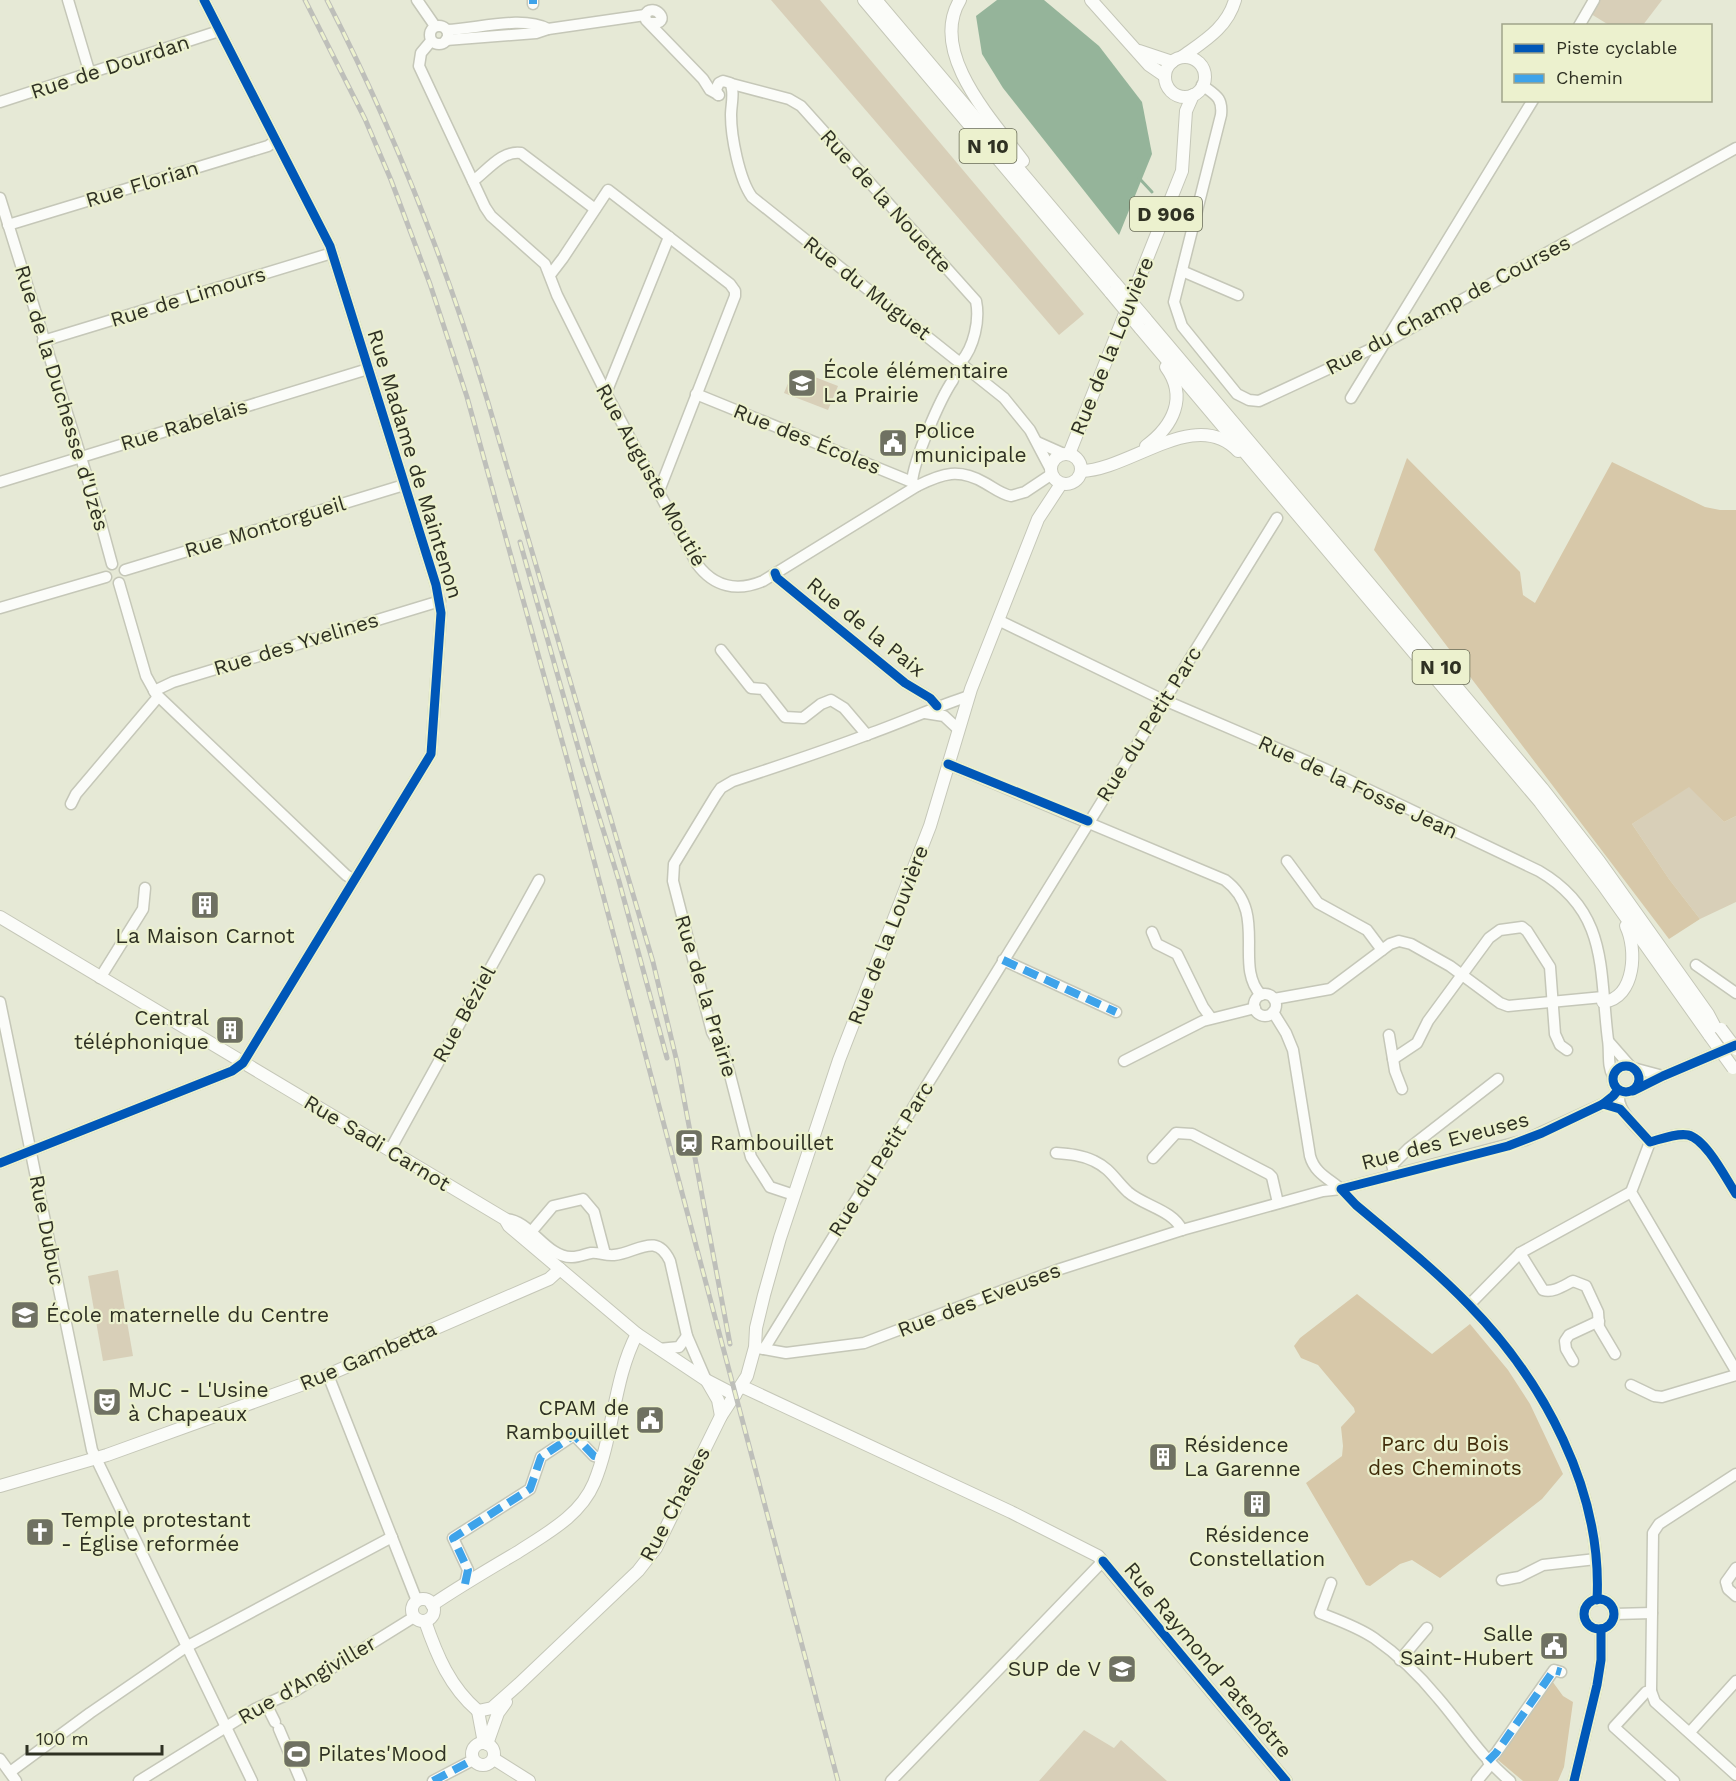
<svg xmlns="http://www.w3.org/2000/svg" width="1736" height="1781" font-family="'Work Sans',sans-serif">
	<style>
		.green { fill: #d8cfb8 }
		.forest { fill: #d7c8a9 }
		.water { fill: #95b49a }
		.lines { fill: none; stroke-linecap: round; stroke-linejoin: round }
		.stream { stroke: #95b49a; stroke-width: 3 }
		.minor-casing { stroke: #c5c7b8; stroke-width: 13 }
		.major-casing { stroke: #c5c7b8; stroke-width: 14 }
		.minor { stroke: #fbfcf9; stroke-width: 10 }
		.major { stroke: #fbfcf9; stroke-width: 12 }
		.rail-casing { stroke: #bebfba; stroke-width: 5 }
		.rail { stroke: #ecf1ce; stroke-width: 3; stroke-dasharray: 9; stroke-linecap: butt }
		.major-bridge-casing { stroke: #c5c7b8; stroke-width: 14; stroke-linecap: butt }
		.major-bridge { stroke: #fbfcf9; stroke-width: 12 }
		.quiet { stroke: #3ea3ea; stroke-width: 8; stroke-dasharray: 15 8; stroke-linecap: butt }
		.cycleway-casing { stroke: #ecf1ce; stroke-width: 13 }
		.cycleway { stroke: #0057b8; stroke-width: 9 }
		.labels { text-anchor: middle; stroke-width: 4.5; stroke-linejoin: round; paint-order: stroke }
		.shield { fill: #ecf1ce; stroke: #686b56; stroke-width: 1.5 }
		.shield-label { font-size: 20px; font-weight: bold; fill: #2f3123 }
		.street-label { font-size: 21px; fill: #2f3123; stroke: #ecf1ce }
		.poi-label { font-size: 21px; fill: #2f3123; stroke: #ecf1ce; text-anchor: start }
		.park-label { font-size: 21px; fill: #422d0b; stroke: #ecf1ce }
	</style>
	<rect width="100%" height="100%" fill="#e6e9d6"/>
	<g class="green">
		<polygon points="771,0 820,0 1084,314 1059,335"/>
		<polygon points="1595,0 1662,0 1643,25 1609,25 1591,14"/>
		<polygon points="794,369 838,386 828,410 784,393"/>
		<polygon points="1689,786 1724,822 1736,816 1736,902 1700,919 1669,879 1632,824"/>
		<polygon points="118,1270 133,1356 103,1361 88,1276"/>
		<polygon points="1084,1730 1114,1748 1121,1740 1167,1781 1039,1781"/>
	</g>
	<g class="forest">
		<polygon points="1407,458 1520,572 1523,595 1535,603 1612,462 1705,507 1720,510 1736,510 1736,816 1724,822 1689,787 1632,824 1669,879 1700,919 1669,939 1374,550"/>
		<polygon points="1357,1294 1432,1354 1470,1324 1508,1370 1530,1404 1563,1474 1542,1499 1440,1578 1412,1560 1400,1564 1370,1586 1366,1585 1306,1483 1342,1456 1343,1446 1341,1427 1355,1412 1354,1408 1318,1365 1301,1358 1294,1346 1300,1338"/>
		<polygon points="1547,1674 1563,1696 1573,1702 1564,1767 1558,1781 1523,1781 1498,1760 1494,1749"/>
	</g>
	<polygon class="water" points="997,0 1044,0 1099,46 1142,102 1152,154 1119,235 1003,88 982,54 976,16"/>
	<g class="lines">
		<polyline class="stream" points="1139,178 1152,192"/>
		<g class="minor-casing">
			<g id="minor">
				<polyline points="68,0 90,74"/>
				<polyline points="417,0 435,26"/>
				<polyline points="533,0 533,4"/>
				<polyline points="645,15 646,20 703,79 710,90 719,95"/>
				<path d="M645,15C653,0 675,25 650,23"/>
				<circle cx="439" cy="35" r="9"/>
				<polyline points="1579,26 1594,0"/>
				<path d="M447,30C477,29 522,15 548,29"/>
				<polyline points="446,40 536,33 548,29 645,15"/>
				<path d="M431,41L421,53L419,66L485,207L491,216L545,264L557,295L606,393L697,564C714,587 737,592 763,581L917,486C943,473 959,468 985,483C994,488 1001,494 1011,496L1025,492L1052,474"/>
				<path d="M732,84L789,99L801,106L976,301C980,320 974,347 961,362"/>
				<path d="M1202,85C1215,95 1223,97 1221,115L1174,302L1182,326L1237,394L1249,400L1259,401L1384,343L1736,148"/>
				<path d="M718,95L716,89L719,83L723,81L730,83C735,91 731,105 731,115C731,136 739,179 752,197L1004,398L1030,430L1051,470"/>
				<polyline points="0,102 219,31"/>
				<path d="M473,181C487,171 502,150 521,153L595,209"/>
				<polyline points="0,198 97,509 112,564"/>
				<polyline points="8,225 268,146 275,141"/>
				<polyline points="1182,271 1238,295"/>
				<polyline points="550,275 563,258 608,190 730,284 735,291 735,296 659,491"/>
				<polyline points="43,341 332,253"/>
				<polyline points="606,393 669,237"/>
				<polyline points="696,394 912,482 917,486"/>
				<polyline points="1351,398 1533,100"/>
				<polyline points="1037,442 1064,454"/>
				<polyline points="0,482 368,369"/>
				<path d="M912,482C914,459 940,399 953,380"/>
				<polyline points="125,570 404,485"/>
				<polyline points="775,573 777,578 905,683 930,698 937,706"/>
				<polyline points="119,583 146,676 156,694 346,875 354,880"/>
				<polyline points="0,608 106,577"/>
				<path d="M1000,621L1157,697L1325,769L1539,871C1609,912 1599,969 1608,1040C1610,1052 1607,1066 1613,1076"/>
				<polyline points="721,650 751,688 763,689 785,717 803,718 821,704 831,700 844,708 867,735"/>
				<polyline points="154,691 173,682 440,601"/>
				<polyline points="925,713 944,716 958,729"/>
				<path d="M948,764L1225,880C1269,913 1233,965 1261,995"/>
				<polyline points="71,804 76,794 158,697"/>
				<polyline points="1287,861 1318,903 1367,930 1382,950"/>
				<polyline points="1152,932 1157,944 1177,954 1203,1007 1211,1018"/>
				<polyline points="1003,960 1116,1012"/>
				<polyline points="1696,965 1736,993"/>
				<polyline points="100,978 143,909 145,888"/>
				<circle cx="1265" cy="1005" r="11"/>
				<polyline points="1274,999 1330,989 1390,944 1399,941 1411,944 1450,966 1500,1003 1508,1006 1603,997"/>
				<polyline points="0,1002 92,1450 252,1781"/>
				<path d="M1273,1012L1286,1033L1293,1050L1310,1156C1315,1174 1330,1179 1342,1190C1347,1195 1351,1200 1356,1205C1394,1237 1433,1268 1468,1304C1543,1380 1603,1490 1597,1600"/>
				<polyline points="1389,1035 1393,1059 1417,1043 1428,1021 1489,938 1500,930 1522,927 1527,931 1550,967 1555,1034 1560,1045 1567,1050"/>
				<polyline points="1609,1042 1630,1066"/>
				<polyline points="1393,1059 1395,1071 1402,1089"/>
				<polyline points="1124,1061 1203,1021 1255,1008"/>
				<circle cx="1626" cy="1079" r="13"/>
				<polyline points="1633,1068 1663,1076"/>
				<path d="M1620,1091C1613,1109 1639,1129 1650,1142"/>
				<polyline points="1633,1091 1663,1076 1736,1045"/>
				<polyline points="1650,1142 1631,1192 1736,1371"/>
				<path d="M1650,1142C1661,1139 1677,1133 1688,1135C1706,1139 1726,1179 1736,1194"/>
				<polyline points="390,1150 539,880"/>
				<path d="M1056,1153C1069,1154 1082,1155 1094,1161C1111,1169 1115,1180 1128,1192C1144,1206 1173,1210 1182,1230"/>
				<polyline points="1153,1158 1176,1133 1192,1134 1269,1174 1272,1177 1278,1203"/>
				<polyline points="0,1163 232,1071 243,1063 431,754 441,613 436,585 330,246 204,0"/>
				<polyline points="1395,1175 1392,1165 1408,1149 1498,1079"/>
				<path d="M794,1195L770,1187L751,1157L729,1071L723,1052L712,1032L673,881L674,864L716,795L721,788L733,781C779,766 824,751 869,734C903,722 935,707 969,696"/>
				<path d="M505,1219C530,1219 546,1258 572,1257C579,1257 585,1254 591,1253C598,1252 606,1256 614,1255C637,1253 656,1231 670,1261L687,1336L706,1380"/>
				<polyline points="526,1238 553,1206 583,1199 594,1212 605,1254"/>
				<path d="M1520,1253L1543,1290C1553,1293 1563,1286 1573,1281L1586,1286L1598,1312L1599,1327L1615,1354"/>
				<polyline points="1469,1305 1520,1253 1631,1192"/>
				<polyline points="758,1348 786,1353 864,1343 1057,1270 1182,1230 1323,1191 1341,1189 1525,1140 1603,1104 1613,1096 1618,1090"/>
				<polyline points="659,1349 679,1347 687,1336"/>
				<polyline points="764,1349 1277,518"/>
				<polyline points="1573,1361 1566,1349 1565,1341 1569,1335 1599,1321"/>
				<polyline points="328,1375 417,1601"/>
				<polyline points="1631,1385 1654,1396 1662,1397 1736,1375"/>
				<polyline points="1736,1474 1659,1524 1653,1533 1651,1691 1655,1702 1736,1775"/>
				<polyline points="1736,1568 1726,1582 1728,1589 1736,1596"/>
				<polyline points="1502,1580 1519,1577 1543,1565 1596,1559"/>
				<path d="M1331,1583L1320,1613C1338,1620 1358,1627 1374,1638C1397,1654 1420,1676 1438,1698C1463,1727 1480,1756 1510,1781"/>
				<polyline points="465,1584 468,1570 453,1538 530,1489 541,1457 574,1435 594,1456 601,1458"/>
				<circle cx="1599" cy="1614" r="15"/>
				<polyline points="1614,1614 1652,1613"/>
				<polyline points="1400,1660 1427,1628"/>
				<polyline points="1651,1691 1646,1692 1614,1727 1674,1781"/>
				<polyline points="266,1704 275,1722"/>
				<polyline points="279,1729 301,1781"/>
				<polyline points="1690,1732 1736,1681"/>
				<polyline points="0,1759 16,1781"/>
				<polyline points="1488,1761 1496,1753 1554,1670 1561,1672"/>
				<polyline points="10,1772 90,1713 186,1647 392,1537"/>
				<polyline points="139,1781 255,1709 295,1691 414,1617"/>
				<polyline points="433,1781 473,1760"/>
				<polyline points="891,1781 1103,1561"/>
				<polyline points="1477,1781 1491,1764"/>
				<polyline points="1574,1781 1597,1685 1601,1660 1601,1629"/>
			</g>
		</g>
		<g class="major-casing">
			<g id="major">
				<polyline points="864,0 1111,293"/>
				<polyline points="876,0 1115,283"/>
				<path d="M960,0C928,53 993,121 1023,161"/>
				<polyline points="1091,0 1149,65 1165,76"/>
				<polyline points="1139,51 1172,62"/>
				<path d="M1182,57C1204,41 1227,28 1235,0"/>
				<circle cx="1185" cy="77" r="20"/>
				<polyline points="1145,318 1542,788 1599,861 1708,1014 1717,1031"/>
				<polyline points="1140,328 1540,802 1603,885 1710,1036"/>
				<path d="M1146,446C1173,426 1188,397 1166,367"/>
				<polyline points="1069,454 1182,171 1186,111 1193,95"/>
				<circle cx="1066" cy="469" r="15"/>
				<path d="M1081,471C1130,470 1196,406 1238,451"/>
				<polyline points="0,917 505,1219 509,1226 637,1334 706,1380 735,1395"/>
				<path d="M1603,1002C1636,998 1637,948 1626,926"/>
				<polyline points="707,1381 718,1400 721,1416"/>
				<polyline points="741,1386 1011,1512 1098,1556 1286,1781"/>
				<polyline points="0,1486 107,1455 323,1377 549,1279 560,1269"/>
				<circle cx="423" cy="1610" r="11"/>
				<path d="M432,1605C460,1586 489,1569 518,1552C547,1533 580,1516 594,1483C614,1435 613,1380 637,1334"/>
				<path d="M425,1621C437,1656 450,1687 478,1711"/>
				<polyline points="478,1711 492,1708 519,1684 638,1571 656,1548 721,1416 747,1376 755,1347 756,1328 764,1295 780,1238 839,1060 930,826 971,689 1038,519 1061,484"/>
				<polyline points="478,1711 484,1743"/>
				<circle cx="483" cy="1754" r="11"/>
				<polyline points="487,1744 498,1713 506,1702"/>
				<polyline points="494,1759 529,1781"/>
			</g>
		</g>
		<use href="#minor" class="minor"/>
		<use href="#major" class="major"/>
		<g class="rail-casing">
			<g id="rail">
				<polyline points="305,0 365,119 391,180 430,284 467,397 567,759 838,1781"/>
				<path d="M327,0C393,128 445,261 487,399L653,962L677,1062L730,1344"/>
				<polyline points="520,542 583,765 619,881 667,1058"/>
			</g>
		</g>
		<use href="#rail" class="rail"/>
		<g class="major-bridge-casing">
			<g id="major-bridge">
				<polyline points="1115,283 1145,318"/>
				<polyline points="1111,293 1140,328"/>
				<polyline points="1721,1029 1736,1049"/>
				<polyline points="1710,1036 1733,1068"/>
			</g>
		</g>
		<use href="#major-bridge" class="major-bridge"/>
		<g class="quiet">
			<polyline points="533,0 533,4"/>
			<polyline points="1003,960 1116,1012"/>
			<polyline points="465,1584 468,1570 453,1538 530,1489 541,1457 574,1435 594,1456 601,1458"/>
			<polyline points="1488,1761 1496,1753 1554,1670 1561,1672"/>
			<polyline points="433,1781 469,1762"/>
		</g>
		<g class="cycleway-casing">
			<g id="cycleway">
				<polyline points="775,573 777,578 905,683 930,698 937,706"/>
				<polyline points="948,764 1088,821"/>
				<circle cx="1626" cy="1079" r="13"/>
				<polyline points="1633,1091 1663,1076 1736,1045"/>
				<path d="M1603,1104L1620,1109L1650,1142C1661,1139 1677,1133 1688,1135C1706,1139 1726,1179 1736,1194"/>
				<polyline points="0,1163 232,1071 243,1063 431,754 441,613 436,585 330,246 204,0"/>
				<polyline points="1103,1561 1286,1781"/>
				<circle cx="1599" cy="1614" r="15"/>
				<path d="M1597,1600C1603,1490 1543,1380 1468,1304C1433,1268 1394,1237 1356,1205L1341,1189L1508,1146L1542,1133L1603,1104L1613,1096L1618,1090"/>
				<polyline points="1574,1781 1597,1685 1601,1660 1601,1629"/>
			</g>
		</g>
		<use href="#cycleway" class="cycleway"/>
	</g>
	<defs>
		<g id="school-square" transform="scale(1.5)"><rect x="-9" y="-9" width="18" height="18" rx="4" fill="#6f7162" stroke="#ecf1ce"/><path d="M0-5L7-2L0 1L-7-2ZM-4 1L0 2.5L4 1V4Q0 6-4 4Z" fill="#fff"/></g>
		<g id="civic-square" transform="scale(1.5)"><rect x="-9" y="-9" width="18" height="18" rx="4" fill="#6f7162" stroke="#ecf1ce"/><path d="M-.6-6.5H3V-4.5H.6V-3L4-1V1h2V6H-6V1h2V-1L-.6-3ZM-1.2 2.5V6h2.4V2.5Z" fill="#fff"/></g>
		<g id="building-square" transform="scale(1.5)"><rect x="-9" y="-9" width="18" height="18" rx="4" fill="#6f7162" stroke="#ecf1ce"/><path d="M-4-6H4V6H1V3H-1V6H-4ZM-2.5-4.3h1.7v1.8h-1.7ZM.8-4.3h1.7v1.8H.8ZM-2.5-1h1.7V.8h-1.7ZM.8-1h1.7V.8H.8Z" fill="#fff"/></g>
		<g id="station-square" transform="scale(1.5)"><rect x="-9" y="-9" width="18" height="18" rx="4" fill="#6f7162" stroke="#ecf1ce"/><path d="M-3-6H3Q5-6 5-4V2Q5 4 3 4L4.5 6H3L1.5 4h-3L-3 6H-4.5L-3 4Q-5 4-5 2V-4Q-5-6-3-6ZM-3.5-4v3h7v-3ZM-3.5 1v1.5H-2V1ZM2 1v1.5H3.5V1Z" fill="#fff"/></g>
		<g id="theatre-square" transform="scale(1.5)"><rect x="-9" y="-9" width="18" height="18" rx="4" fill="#6f7162" stroke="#ecf1ce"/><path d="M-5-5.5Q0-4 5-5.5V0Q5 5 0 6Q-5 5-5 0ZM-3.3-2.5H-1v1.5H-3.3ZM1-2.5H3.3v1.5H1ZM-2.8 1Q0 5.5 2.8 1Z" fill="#fff"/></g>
		<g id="church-square" transform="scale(1.5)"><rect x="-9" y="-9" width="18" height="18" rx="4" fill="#6f7162" stroke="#ecf1ce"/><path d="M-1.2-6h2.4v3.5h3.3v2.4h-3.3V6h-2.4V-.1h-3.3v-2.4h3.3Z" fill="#fff"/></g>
		<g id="university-square" transform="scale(1.5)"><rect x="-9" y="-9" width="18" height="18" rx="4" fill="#6f7162" stroke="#ecf1ce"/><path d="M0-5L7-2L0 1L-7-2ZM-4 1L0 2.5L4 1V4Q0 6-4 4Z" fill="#fff"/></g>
		<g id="stadium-square" transform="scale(1.5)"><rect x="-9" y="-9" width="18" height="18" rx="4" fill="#6f7162" stroke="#ecf1ce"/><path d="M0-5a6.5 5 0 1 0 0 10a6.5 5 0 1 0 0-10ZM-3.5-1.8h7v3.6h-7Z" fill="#fff"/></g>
	</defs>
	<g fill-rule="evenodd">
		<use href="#school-square" x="802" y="383"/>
		<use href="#civic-square" x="893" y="443"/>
		<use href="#building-square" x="205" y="905"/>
		<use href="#building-square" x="230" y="1030"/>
		<use href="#station-square" x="689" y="1143"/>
		<use href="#school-square" x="25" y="1315"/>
		<use href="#theatre-square" x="107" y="1402"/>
		<use href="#civic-square" x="650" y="1420"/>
		<use href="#building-square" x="1163" y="1457"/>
		<use href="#building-square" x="1257" y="1504"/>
		<use href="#church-square" x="40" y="1532"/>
		<use href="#civic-square" x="1554" y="1646"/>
		<use href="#university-square" x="1122" y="1669"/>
		<use href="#stadium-square" x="297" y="1754"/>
	</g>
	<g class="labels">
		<g class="shield">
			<rect x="959.5" y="129" width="57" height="34" rx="4.5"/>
			<rect x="1130" y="197" width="72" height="34" rx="4.5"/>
			<rect x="1412.5" y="650" width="57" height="34" rx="4.5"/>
		</g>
		<g class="shield-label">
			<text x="988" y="153">N 10</text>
			<text x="1166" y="221">D 906</text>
			<text x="1441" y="674">N 10</text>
		</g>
		<g class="street-label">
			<text transform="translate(110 67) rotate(-18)" y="7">Rue de Dourdan</text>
			<text transform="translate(142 184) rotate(-17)" y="7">Rue Florian</text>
			<text transform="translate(886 201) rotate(48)" y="7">Rue de la Nouette</text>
			<text transform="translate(867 288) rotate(38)" y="7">Rue du Muguet</text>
			<text transform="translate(188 297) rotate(-17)" y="7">Rue de Limours</text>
			<text transform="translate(1448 305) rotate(-28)" y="7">Rue du Champ de Courses</text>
			<text transform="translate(1112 346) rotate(-68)" y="7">Rue de la Louvière</text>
			<text transform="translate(62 398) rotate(73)" y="7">Rue de la Duchesse d'Uzès</text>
			<text transform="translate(184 425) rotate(-17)" y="7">Rue Rabelais</text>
			<text transform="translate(807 439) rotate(22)" y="7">Rue des Écoles</text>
			<text transform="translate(415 464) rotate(73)" y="7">Rue Madame de Maintenon</text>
			<text transform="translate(651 475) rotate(61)" y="7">Rue Auguste Moutié</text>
			<text transform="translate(265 527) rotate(-17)" y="7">Rue Montorgueil</text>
			<text transform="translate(866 627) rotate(39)" y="7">Rue de la Paix</text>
			<text transform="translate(296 644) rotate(-17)" y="7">Rue des Yvelines</text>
			<text transform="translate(1149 724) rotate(-58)" y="7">Rue du Petit Parc</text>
			<text transform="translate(1358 787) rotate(25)" y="7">Rue de la Fosse Jean</text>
			<text transform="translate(888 935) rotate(-69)" y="7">Rue de la Louvière</text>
			<text transform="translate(706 996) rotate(73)" y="7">Rue de la Prairie</text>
			<text transform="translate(464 1014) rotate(-61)" y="7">Rue Béziel</text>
			<text transform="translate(1445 1141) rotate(-15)" y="7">Rue des Eveuses</text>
			<text transform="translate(377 1143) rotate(31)" y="7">Rue Sadi Carnot</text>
			<text transform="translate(881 1159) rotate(-58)" y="7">Rue du Petit Parc</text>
			<text transform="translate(47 1230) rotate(79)" y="7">Rue Dubuc</text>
			<text transform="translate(979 1300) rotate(-21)" y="7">Rue des Eveuses</text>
			<text transform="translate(368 1356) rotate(-23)" y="7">Rue Gambetta</text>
			<text transform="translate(675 1504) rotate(-62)" y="7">Rue Chasles</text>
			<text transform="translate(1208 1660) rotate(50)" y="7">Rue Raymond Patenôtre</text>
			<text transform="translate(307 1680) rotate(-30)" y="7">Rue d'Angiviller</text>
		</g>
		<g class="poi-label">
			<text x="823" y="378">École élémentaire<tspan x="823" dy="24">La Prairie</tspan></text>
			<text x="914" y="438">Police<tspan x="914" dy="24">municipale</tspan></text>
			<text x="205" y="943" text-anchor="middle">La Maison Carnot</text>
			<text x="209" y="1025" text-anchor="end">Central<tspan x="209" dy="24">téléphonique</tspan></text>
			<text x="710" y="1150">Rambouillet</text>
			<text x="46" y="1322">École maternelle du Centre</text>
			<text x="128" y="1397">MJC - L'Usine<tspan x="128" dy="24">à Chapeaux</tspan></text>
			<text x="629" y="1415" text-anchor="end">CPAM de<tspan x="629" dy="24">Rambouillet</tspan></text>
			<text x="1184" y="1452">Résidence<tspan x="1184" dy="24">La Garenne</tspan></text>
			<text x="61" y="1527">Temple protestant<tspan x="61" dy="24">- Église reformée</tspan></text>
			<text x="1257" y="1542" text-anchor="middle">Résidence<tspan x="1257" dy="24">Constellation</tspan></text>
			<text x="1533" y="1641" text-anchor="end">Salle<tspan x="1533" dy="24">Saint-Hubert</tspan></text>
			<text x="1101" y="1676" text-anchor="end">SUP de V</text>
			<text x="318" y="1761">Pilates'Mood</text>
		</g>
		<g class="park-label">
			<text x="1445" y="1451">Parc du Bois<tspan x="1445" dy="24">des Cheminots</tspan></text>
		</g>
	</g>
	<rect x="1502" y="24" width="210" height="78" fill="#ecf1ce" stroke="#a0a48a" stroke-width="1.5"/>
	<rect x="1514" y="44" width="30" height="9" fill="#0057b8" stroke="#a0a48a" stroke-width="1.5"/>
	<text x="1556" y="54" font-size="18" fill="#2f3123">Piste cyclable</text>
	<rect x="1514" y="74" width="30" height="9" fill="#3ea3ea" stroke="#a0a48a" stroke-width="1.5"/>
	<text x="1556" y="84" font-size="18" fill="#2f3123">Chemin</text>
	<path d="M27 1745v9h135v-9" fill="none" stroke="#2f3123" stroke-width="3"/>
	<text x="36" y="1745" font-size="18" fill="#2f3123" stroke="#ecf1ce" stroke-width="4.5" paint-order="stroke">100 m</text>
</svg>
